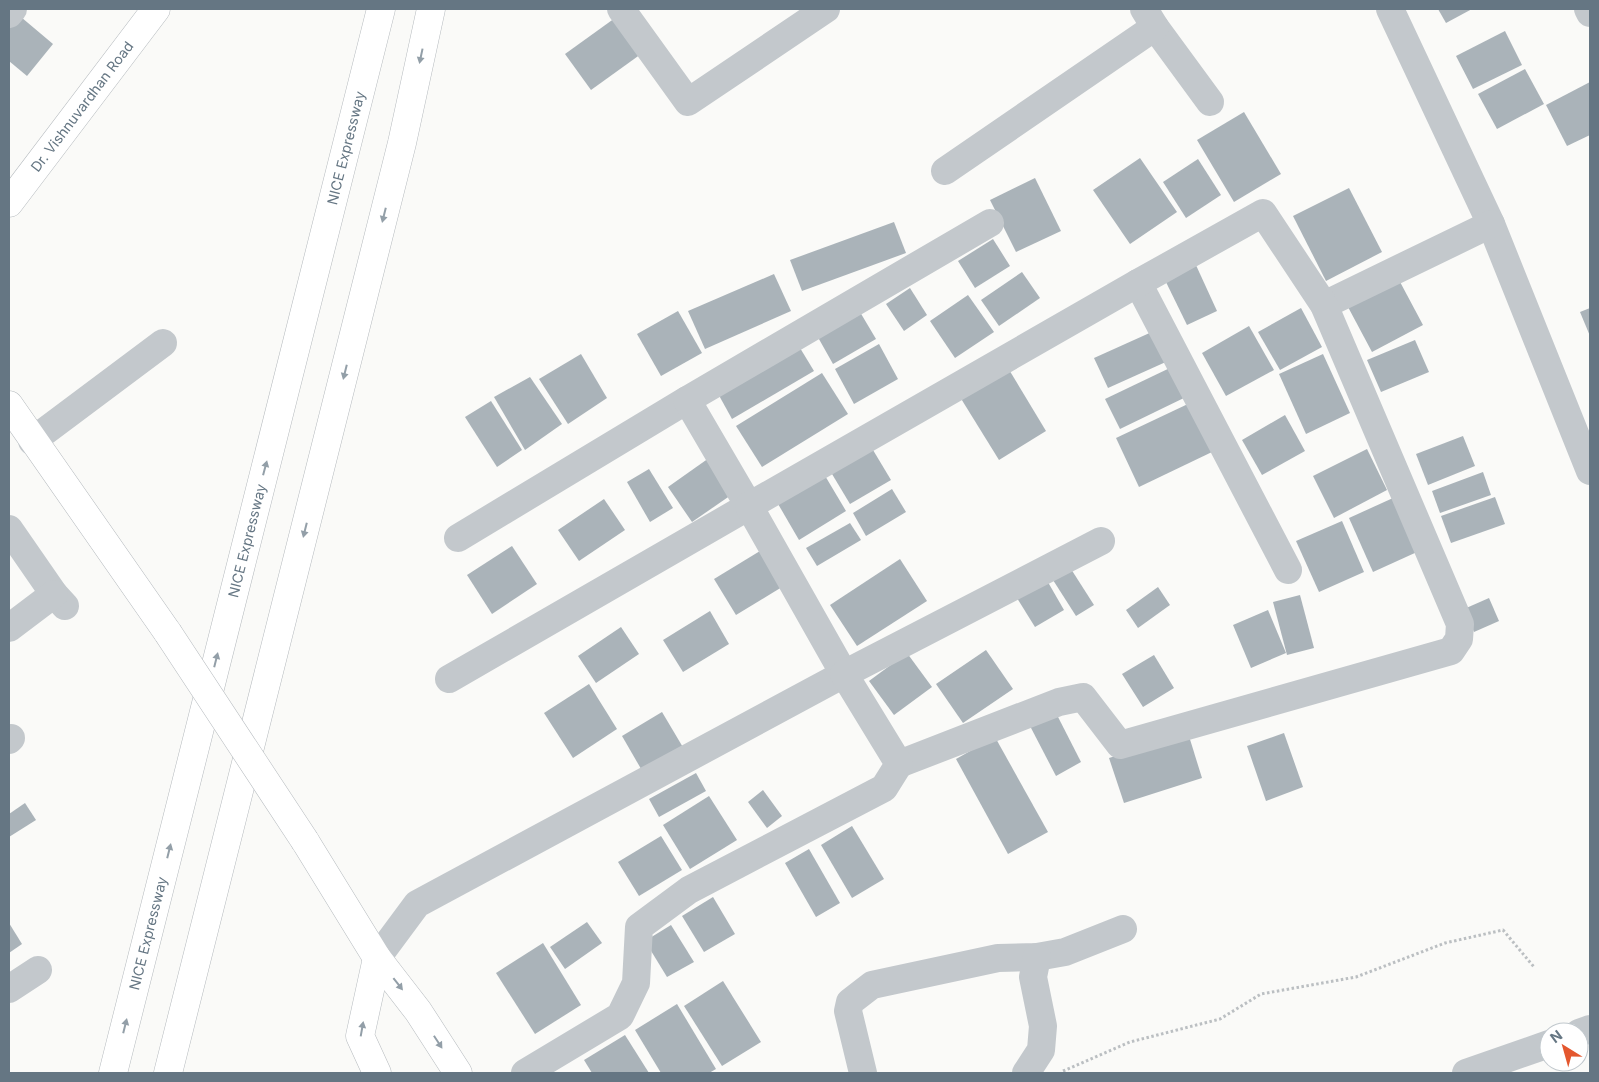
<svg xmlns="http://www.w3.org/2000/svg" width="1599" height="1082" font-family="Inter,sans-serif">
	<style>
		.building { fill: #aab3b9 }
		.lines { fill: none; stroke-linecap: round; stroke-linejoin: round }
		.major-casing { stroke: #b5babe; stroke-width: 29 }
		.highway-casing { stroke: #b4b9bd; stroke-width: 29 }
		.path { stroke: #bbbfc2; stroke-width: 3; stroke-dasharray: 2.5 2.5; stroke-linecap: butt }
		.minor { stroke: #c3c8cc; stroke-width: 28 }
		.major { stroke: #fff; stroke-width: 28 }
		.highway { stroke: #fff; stroke-width: 28 }
		.major-bridge-casing { stroke: #b5babe; stroke-width: 29; stroke-linecap: butt }
		.major-bridge { stroke: #fff; stroke-width: 28 }
		.oneway { fill: #939fa8 }
		.labels { text-anchor: middle; stroke-width: 5; stroke-linejoin: round; paint-order: stroke }
		.street-label { font-size: 14px; fill: #657683; stroke: #fff }
	</style>
	<rect width="100%" height="100%" fill="#fafaf8"/>
	<g class="building">
		<polygon points="1438,9 1472,9 1446,23"/>
		<polygon points="15,12 53,44 27,76 9,61 9,20"/>
		<polygon points="615,18 641,54 591,90 565,54"/>
		<polygon points="1505,31 1522,65 1473,89 1456,56"/>
		<polygon points="1525,69 1544,104 1497,129 1478,94"/>
		<polygon points="1590,82 1590,135 1567,146 1546,105"/>
		<polygon points="1244,112 1281,174 1234,202 1197,140"/>
		<polygon points="1140,158 1177,212 1130,244 1093,190"/>
		<polygon points="1198,159 1221,195 1186,218 1163,182"/>
		<polygon points="1035,178 1061,231 1016,252 990,200"/>
		<polygon points="1349,188 1382,252 1326,281 1293,216"/>
		<polygon points="894,222 906,253 802,291 790,260"/>
		<polygon points="993,239 1010,266 975,288 958,261"/>
		<polygon points="1195,263 1217,311 1187,325 1164,278"/>
		<polygon points="1022,272 1040,298 999,326 981,300"/>
		<polygon points="774,274 791,311 705,349 688,311"/>
		<polygon points="1399,280 1423,325 1372,352 1348,307"/>
		<polygon points="910,288 927,315 904,331 886,304"/>
		<polygon points="968,295 994,332 955,358 930,321"/>
		<polygon points="857,307 876,339 833,364 815,332"/>
		<polygon points="1301,308 1322,347 1280,370 1258,332"/>
		<polygon points="1590,308 1590,336 1580,312"/>
		<polygon points="678,311 702,353 661,376 637,334"/>
		<polygon points="1249,326 1274,370 1226,396 1202,353"/>
		<polygon points="1154,331 1168,361 1108,388 1094,358"/>
		<polygon points="1415,340 1429,372 1381,392 1367,360"/>
		<polygon points="797,343 814,371 732,419 716,390"/>
		<polygon points="879,344 898,379 854,404 835,369"/>
		<polygon points="581,354 607,398 568,424 539,379"/>
		<polygon points="1323,354 1350,413 1306,434 1279,374"/>
		<polygon points="1174,366 1188,396 1120,429 1105,399"/>
		<polygon points="1008,368 1046,431 999,460 960,397"/>
		<polygon points="822,373 848,414 762,467 736,426"/>
		<polygon points="530,377 562,424 525,450 494,397"/>
		<polygon points="491,401 522,450 497,467 465,417"/>
		<polygon points="1190,403 1212,452 1139,487 1116,438"/>
		<polygon points="1285,415 1305,451 1262,475 1242,440"/>
		<polygon points="1463,436 1475,466 1428,485 1416,454"/>
		<polygon points="867,440 891,480 850,504 826,464"/>
		<polygon points="1367,449 1387,490 1334,518 1313,476"/>
		<polygon points="709,458 734,493 692,522 668,487"/>
		<polygon points="649,469 673,508 650,522 627,482"/>
		<polygon points="821,469 846,511 799,540 774,497"/>
		<polygon points="1483,472 1491,495 1440,513 1432,491"/>
		<polygon points="892,489 906,512 866,536 853,513"/>
		<polygon points="1495,497 1505,524 1451,543 1441,516"/>
		<polygon points="1393,498 1417,552 1373,572 1349,518"/>
		<polygon points="604,499 625,530 579,561 558,530"/>
		<polygon points="1342,521 1364,572 1319,592 1296,541"/>
		<polygon points="850,523 861,540 817,566 806,548"/>
		<polygon points="512,546 537,584 492,614 467,575"/>
		<polygon points="760,551 782,587 736,615 714,579"/>
		<polygon points="900,559 927,601 857,646 830,605"/>
		<polygon points="1071,569 1094,605 1076,616 1053,580"/>
		<polygon points="1045,577 1064,610 1035,627 1015,595"/>
		<polygon points="1158,587 1170,605 1138,628 1126,610"/>
		<polygon points="1300,595 1314,648 1287,655 1273,602"/>
		<polygon points="1489,598 1499,621 1474,632 1464,609"/>
		<polygon points="1268,610 1286,653 1251,668 1233,625"/>
		<polygon points="710,611 729,644 683,672 663,640"/>
		<polygon points="621,627 639,654 596,683 578,656"/>
		<polygon points="986,650 1013,689 963,723 936,684"/>
		<polygon points="907,653 932,687 894,715 869,681"/>
		<polygon points="1154,655 1174,688 1143,707 1122,674"/>
		<polygon points="589,684 617,729 573,758 544,713"/>
		<polygon points="662,712 684,749 644,774 622,736"/>
		<polygon points="1056,713 1081,762 1056,776 1030,726"/>
		<polygon points="1188,733 1202,778 1124,803 1109,758"/>
		<polygon points="1284,733 1303,787 1266,801 1247,746"/>
		<polygon points="995,737 1048,832 1008,854 956,759"/>
		<polygon points="696,773 706,791 659,817 649,799"/>
		<polygon points="763,790 782,816 767,828 748,802"/>
		<polygon points="709,796 737,840 690,869 663,825"/>
		<polygon points="25,803 36,820 9,837 9,814"/>
		<polygon points="852,826 884,879 852,898 821,845"/>
		<polygon points="661,836 682,870 639,896 618,862"/>
		<polygon points="809,849 840,903 816,917 785,863"/>
		<polygon points="713,897 735,934 704,952 682,916"/>
		<polygon points="587,922 602,943 565,969 550,947"/>
		<polygon points="9,923 22,944 9,953"/>
		<polygon points="671,925 694,962 667,977 645,941"/>
		<polygon points="543,943 581,1005 535,1034 496,973"/>
		<polygon points="723,981 761,1042 722,1066 684,1006"/>
		<polygon points="677,1004 716,1069 709,1073 661,1073 635,1030"/>
		<polygon points="625,1035 649,1073 592,1073 584,1060"/>
	</g>
	<g class="lines">
		<g class="major-casing">
			<g id="major">
				<path id="s1" d="M9,203L156,9"/>
				<polyline points="9,405 168,633"/>
				<polyline points="305,841 377,958 418,1011 458,1073"/>
				<polyline points="377,958 360,1036 377,1073"/>
			</g>
		</g>
		<g class="highway-casing">
			<g id="highway">
				<path id="s2" d="M113,1073L381,9"/>
				<polyline points="168,1073 402,143 431,9"/>
			</g>
		</g>
		<polyline class="path" points="1063,1071 1130,1042 1220,1019 1261,994 1356,977 1445,943 1503,930 1534,967"/>
		<g class="minor">
			<polyline points="621,9 688,102 826,9"/>
			<polyline points="1390,9 1491,224 1590,471"/>
			<polyline points="1588,9 1590,13"/>
			<polyline points="9,14 13,9"/>
			<polyline points="1155,27 1210,102"/>
			<polyline points="945,171 1155,27 1144,9"/>
			<polyline points="1138,283 1288,570"/>
			<polyline points="1324,305 1491,224"/>
			<polyline points="32,441 163,343"/>
			<polyline points="9,529 54,594 65,606"/>
			<polyline points="458,538 687,400"/>
			<polyline points="9,628 54,594"/>
			<polyline points="449,679 749,506 687,400 990,223"/>
			<polyline points="9,740 11,738"/>
			<polyline points="377,958 417,904 844,674 749,506 1138,283 1263,213 1324,305 1460,624 1459,639 1451,651 1120,745 1083,697 1059,702 899,764"/>
			<polyline points="9,989 38,970"/>
			<polyline points="1579,1033 1590,1029"/>
			<polyline points="525,1073 620,1016 636,983 639,927 689,890 884,788 899,764 844,674 1101,541"/>
			<polyline points="863,1073 848,1011 850,1002 872,985 998,958 1037,957 1065,952 1123,929"/>
			<polyline points="1026,1073 1041,1050 1043,1026 1033,977 1037,957"/>
			<polyline points="1466,1073 1549,1044"/>
		</g>
		<use href="#major" class="major"/>
		<use href="#highway" class="highway"/>
		<g class="major-bridge-casing">
			<polyline id="major-bridge" points="168,633 305,841"/>
		</g>
		<use href="#major-bridge" class="major-bridge"/>
	</g>
	<defs><path id="oneway-solid" d="M-6-.8H1V-3.2L6.5 0L1 3.2V.8H-6Z" transform="scale(1.25)"/></defs>
	<g class="oneway">
		<use href="#oneway-solid" transform="translate(421 56) rotate(102)"/>
		<use href="#oneway-solid" transform="translate(384 215) rotate(104)"/>
		<use href="#oneway-solid" transform="translate(345 372) rotate(104)"/>
		<use href="#oneway-solid" transform="translate(265 468) rotate(-75)"/>
		<use href="#oneway-solid" transform="translate(305 530) rotate(104)"/>
		<use href="#oneway-solid" transform="translate(216 660) rotate(-76)"/>
		<use href="#oneway-solid" transform="translate(169 851) rotate(-76)"/>
		<use href="#oneway-solid" transform="translate(398 984) rotate(52)"/>
		<use href="#oneway-solid" transform="translate(125 1026) rotate(-76)"/>
		<use href="#oneway-solid" transform="translate(362 1029) rotate(-80)"/>
		<use href="#oneway-solid" transform="translate(438 1042) rotate(57)"/>
	</g>
	<g class="labels">
		<g class="street-label">
			<text dy="5" stroke="none"><textPath href="#s1" startOffset="121">Dr. Vishnuvardhan Road</textPath></text>
			<text dy="5" stroke="none"><textPath href="#s2" startOffset="954">NICE Expressway</textPath></text>
			<text dy="5" stroke="none"><textPath href="#s2" startOffset="549">NICE Expressway</textPath></text>
			<text dy="5" stroke="none"><textPath href="#s2" startOffset="144">NICE Expressway</textPath></text>
		</g>
	</g>
	<rect width="1599" height="1082" fill="none" stroke="#657683" stroke-width="20"/>
	<g transform="translate(1564 1047) rotate(323)"><circle r="24" fill="#ffffff" stroke="#c1c8cd"/>
	<path d="M0-4L9 19L0 12L-9 19Z" fill="#e4572e"/>
	<text y="-8" font-size="14" font-weight="bold" text-anchor="middle" fill="#657683">N</text>
	</g>
</svg>
